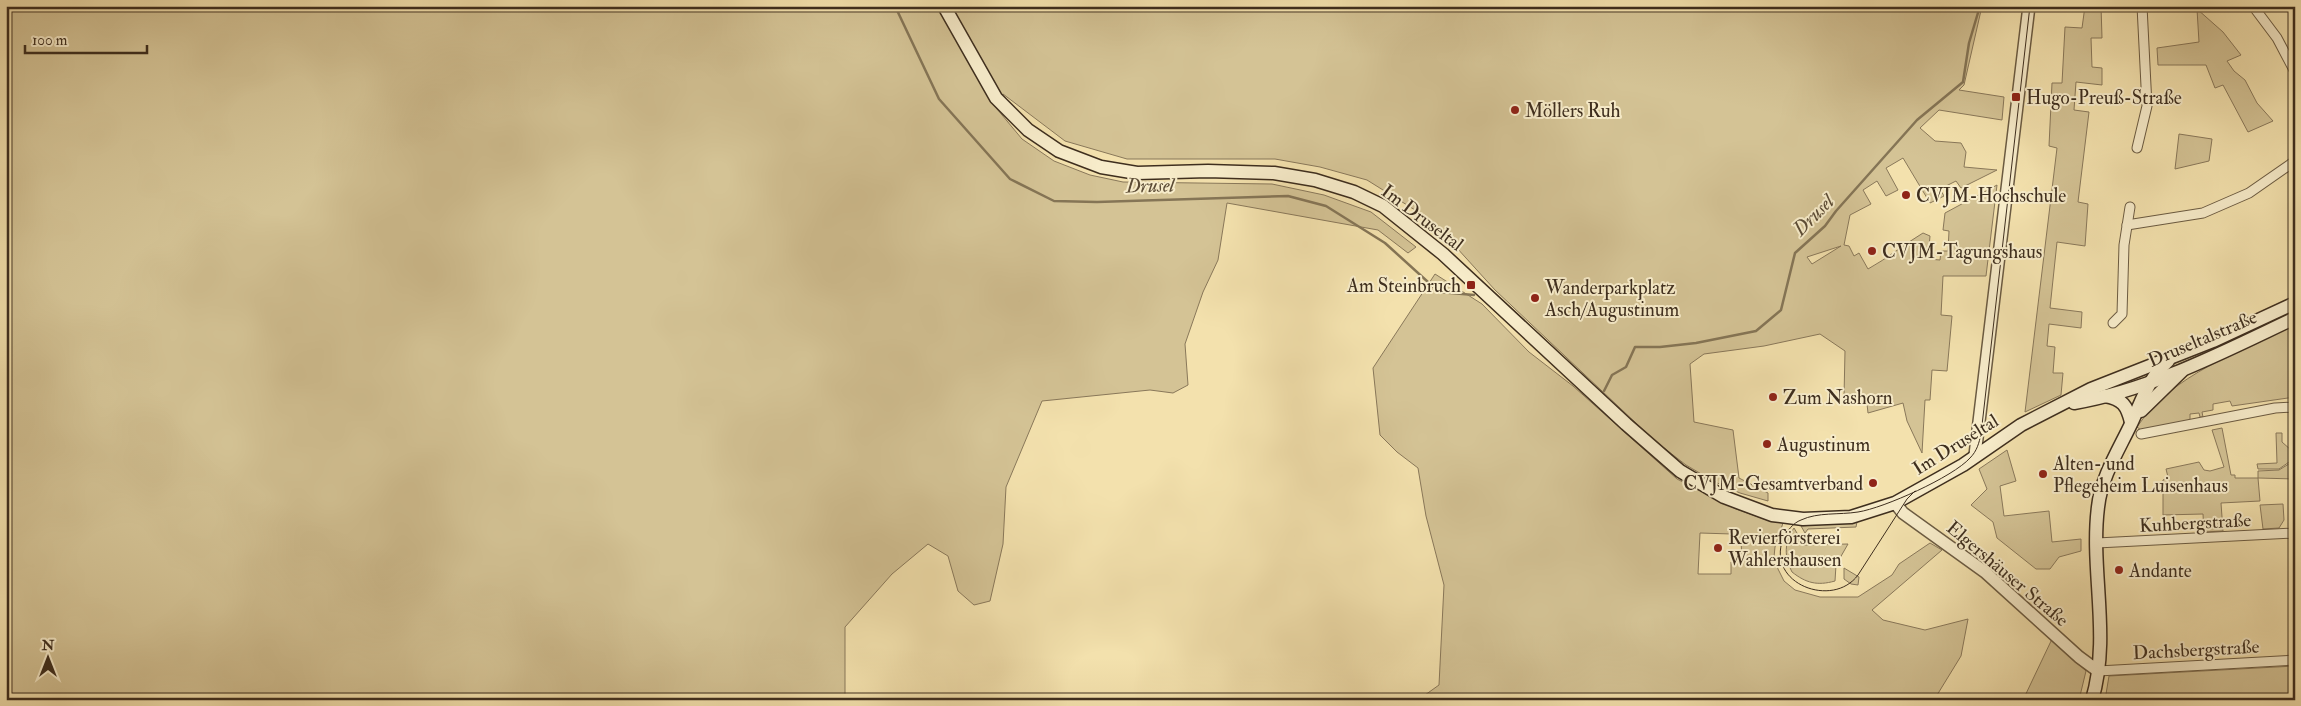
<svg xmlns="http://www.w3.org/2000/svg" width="2301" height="706" font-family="'IM FELL Double Pica',serif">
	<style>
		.green { fill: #d4c395; stroke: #89785a; fill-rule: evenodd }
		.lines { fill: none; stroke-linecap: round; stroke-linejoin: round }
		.stream { stroke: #857556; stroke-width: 2.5 }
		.minor-casing { stroke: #6b5b42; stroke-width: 11 }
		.tertiary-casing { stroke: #6b5b42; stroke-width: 14 }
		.secondary-casing { stroke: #3e2e1e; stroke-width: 15 }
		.minor { stroke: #f7ecca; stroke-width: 9 }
		.tertiary { stroke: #f7ecca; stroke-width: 11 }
		.secondary { stroke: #f7ecca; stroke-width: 12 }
		.tram { stroke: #3e2e1e; stroke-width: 1 }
		.poi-dot { fill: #8f2418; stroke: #f7ecca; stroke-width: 2 }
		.labels { text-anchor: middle; stroke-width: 4; stroke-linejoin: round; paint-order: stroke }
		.poi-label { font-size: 19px; fill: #3e2e1e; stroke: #f7ecca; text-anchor: start }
		.street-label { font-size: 19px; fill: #3e2e1e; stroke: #f7ecca }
		.water-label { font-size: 20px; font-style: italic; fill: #5c4c36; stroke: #f7ecca }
	</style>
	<rect width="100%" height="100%" fill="#f3e1ad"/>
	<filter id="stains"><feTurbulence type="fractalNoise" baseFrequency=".004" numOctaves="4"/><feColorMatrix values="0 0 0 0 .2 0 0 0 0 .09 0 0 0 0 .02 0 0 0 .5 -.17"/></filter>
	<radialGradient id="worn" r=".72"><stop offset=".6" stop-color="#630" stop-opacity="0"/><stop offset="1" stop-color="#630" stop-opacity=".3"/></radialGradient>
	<g class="green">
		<path d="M6,6H1982L1964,85L1959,90L2004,97L2002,120L1939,110L1920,128L1935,141L1961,143L1966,152L1964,167L1997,170L1961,188L1956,181L1940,189L1944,196L1930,203L1903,158L1886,168L1898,190L1886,196L1877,181L1863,190L1871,204L1850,215L1844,245L1849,246L1854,256L1859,253L1868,269C1888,258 1903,245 1923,233L1930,236L1928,259L1940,260L1941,251H1948L1949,231L1943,230L1945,213L1997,185L1986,276H1943L1941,315L1952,316L1947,371L1932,370L1930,400H1925L1922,453L1907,421L1903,403L1868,413L1867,404L1860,399L1844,397L1845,351L1820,334L1764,346L1704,354L1690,364L1694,422L1733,430L1739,478L1768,493V501L1740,493L1715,482L1686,465L1655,441L1495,290L1456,247L1415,210L1367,180L1320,167L1275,159H1127L1065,141L1003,94L992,103L1022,139L1054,161L1090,175L1123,182L1272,184L1324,195L1371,212L1416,247L1408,253L1378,230L1227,203L1218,260L1203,292L1185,344L1188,385L1173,393L1150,390L1042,401L1006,487L1003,544L990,601L974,605L958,591L948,556L928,544L892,574L845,627V700H6ZM1841,246L1812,264L1807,257Z"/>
		<polygon points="2085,6 2101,6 2102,38 2091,38 2092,67 2102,68 2102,85 2076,82 2074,110 2089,112 2078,202 2088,204 2085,246 2057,242 2050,308 2082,312 2081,328 2049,324 2047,346 2055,347 2053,373 2063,373 2061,395 2025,412 2057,148 2049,146 2052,83 2062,83 2065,27 2082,28"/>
		<polygon points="2197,9 2223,32 2241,55 2227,61 2234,71 2245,80 2257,103 2273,121 2248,132 2223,85 2215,88 2206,65 2158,65 2157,48 2199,42"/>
		<polygon points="2179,134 2212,139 2209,161 2175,169"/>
		<path d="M1435,274L1482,304L1529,352L1573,386L1677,479L1736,509L1770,521L1783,523L1775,547L1774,557L1778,569L1784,581L1795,590L1820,597H1858L1892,575L1899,564L1930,543L1942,550L1872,610L1883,620L1925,630L1968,619L1961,656L1934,700H1418L1439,685L1444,585L1426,516L1418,468L1397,452L1380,435L1373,368ZM1700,533L1732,534L1741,540L1742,560L1731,562V574H1698Z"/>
		<path d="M2295,325V347L2289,353L2291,355L2295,352V397L2232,406L2230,401L2213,404V410L2202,412L2203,417H2200L2199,413L2190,414V420L2141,430L2137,427C2172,374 2240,352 2295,325Z"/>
		<polygon points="2222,428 2231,475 2235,475 2235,478 2258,478 2258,471 2279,470 2292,462 2295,479 2258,478 2260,501 2221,503 2223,531 2204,532 2203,514 2163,515 2163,480 2168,477 2166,469 2199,462 2204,470 2210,471 2224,467 2212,430"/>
		<polygon points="2276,433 2282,433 2282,442 2291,450 2292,460 2279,469 2258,469 2257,464 2277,463"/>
		<polygon points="2007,450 2016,481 2000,486 2004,516 2049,511 2052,542 2081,539 2081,551 2059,557 2050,569 2036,569 1997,538 1993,522 1971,505 1987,489 1979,469"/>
		<polygon points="2283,504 2284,520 2279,528 2263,529 2260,505"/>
		<polygon points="1857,522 1856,527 1808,529 1805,533 1801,526"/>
		<path d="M1794,528L1804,545L1848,544L1836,565L1835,581C1817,586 1806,583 1792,572C1784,556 1784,543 1794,528Z"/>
		<polygon points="1844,568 1859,577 1858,585 1851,584 1844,579"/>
		<polygon points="2052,639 2086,671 2079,700 2023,700"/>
		<polygon points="2295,666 2295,700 2105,700 2109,676"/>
	</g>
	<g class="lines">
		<g class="stream">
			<polyline points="895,6 939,99 1010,179 1054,201 1097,202 1288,196 1326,206 1385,243 1439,292 1474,295"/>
			<polyline points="1604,391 1612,375 1626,367 1635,347 1660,347 1696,343 1756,331 1781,310 1795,253 1825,226 1836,211 1917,120 1963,82 1969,43 1980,6"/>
		</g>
		<g class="minor-casing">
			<g id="minor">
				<polyline points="2253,6 2277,38 2295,72"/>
				<polyline points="2137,148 2147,106 2142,6"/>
				<polyline points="2127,225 2203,213 2249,193 2295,161"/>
				<polyline points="2113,323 2122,314 2124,245 2130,207"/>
				<polyline points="2141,434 2275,408 2295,407"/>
				<polyline points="2097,543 2295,533"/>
				<polyline points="2098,671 2295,660"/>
			</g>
		</g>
		<g class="tertiary-casing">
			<g id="tertiary">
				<polyline points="1975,455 2029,6"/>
				<polyline points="1895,503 1903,513 1985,572 2079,657 2098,671"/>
			</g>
		</g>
		<g class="secondary-casing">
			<g id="secondary">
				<polyline points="944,6 996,98 1028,130 1059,151 1101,167 1137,173 1208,171 1274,173 1315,180 1354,192 1383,206 1443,254 1626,424 1680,471 1724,497 1772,515 1803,519 1851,517 1895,503 1963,465 2021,425 2091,389 2213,341 2295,303"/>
				<path d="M2105,396C2123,399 2127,406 2131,422"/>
				<path d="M2074,403C2151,390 2225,351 2295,318"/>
				<polyline points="2141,411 2182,371"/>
				<path d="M2092,700C2111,636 2090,571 2098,507C2101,478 2118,451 2130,426C2142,401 2147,380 2168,361"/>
			</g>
		</g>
		<use href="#minor" class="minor"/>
		<use href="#tertiary" class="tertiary"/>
		<use href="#secondary" class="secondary"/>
		<path class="tram" d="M1915,491L1907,499L1858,575C1833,609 1766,584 1783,539C1787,531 1793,523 1801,520C1818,512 1839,515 1858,512C1884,508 1953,477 1970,458C1977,451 1979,443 1981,434L2030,6"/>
	</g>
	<g class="poi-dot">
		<rect x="2011" y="92" width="10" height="10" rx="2.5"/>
		<circle cx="1515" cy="110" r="5"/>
		<circle cx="1906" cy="195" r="5"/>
		<circle cx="1872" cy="251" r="5"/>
		<rect x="1466" y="280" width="10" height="10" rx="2.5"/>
		<circle cx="1535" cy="298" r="5"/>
		<circle cx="1773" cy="397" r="5"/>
		<circle cx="1767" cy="444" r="5"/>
		<circle cx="2043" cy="474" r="5"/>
		<circle cx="1873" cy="483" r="5"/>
		<circle cx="1718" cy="548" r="5"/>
		<circle cx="2119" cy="570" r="5"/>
	</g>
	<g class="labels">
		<g class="poi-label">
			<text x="2026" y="104">Hugo-Preuß-Straße</text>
			<text x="1525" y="117">Möllers Ruh</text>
			<text x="1916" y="202">CVJM-Hochschule</text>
			<text x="1882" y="258">CVJM-Tagungshaus</text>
			<text x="1461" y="292" text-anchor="end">Am Steinbruch</text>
			<text x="1545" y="294">Wanderparkplatz<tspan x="1545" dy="22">Asch/Augustinum</tspan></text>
			<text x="1783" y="404">Zum Nashorn</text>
			<text x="1777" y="451">Augustinum</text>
			<text x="2053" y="470">Alten- und<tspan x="2053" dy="22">Pflegeheim Luisenhaus</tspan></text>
			<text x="1863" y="490" text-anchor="end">CVJM-Gesamtverband</text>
			<text x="1728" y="544">Revierförsterei<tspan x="1728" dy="22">Wahlershausen</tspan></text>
			<text x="2129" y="577">Andante</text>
		</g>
		<g class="street-label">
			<text transform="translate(1423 217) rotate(37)" y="7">Im Druseltal</text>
			<text transform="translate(2202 338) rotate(-23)" y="7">Druseltalstraße</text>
			<text transform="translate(1955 444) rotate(-32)" y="7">Im Druseltal</text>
			<text transform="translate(2195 522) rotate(-3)" y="7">Kuhbergstraße</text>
			<text transform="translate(2008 573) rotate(40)" y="7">Elgershäuser Straße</text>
			<text transform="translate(2196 649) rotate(-3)" y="7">Dachsbergstraße</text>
		</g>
		<g class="water-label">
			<text transform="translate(1150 185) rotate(-1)" y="7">Drusel</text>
			<text transform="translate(1813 215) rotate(-45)" y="7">Drusel</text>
		</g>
	</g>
	<rect width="2301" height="706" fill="none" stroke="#f3e1ad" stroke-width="25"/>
	<rect x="8" y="8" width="2286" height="691" fill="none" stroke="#3e2e1e" stroke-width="2.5"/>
	<rect x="12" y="12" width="2276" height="681" fill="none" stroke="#3e2e1e"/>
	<g transform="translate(48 658)" stroke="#f7ecca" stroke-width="4" paint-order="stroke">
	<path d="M0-4L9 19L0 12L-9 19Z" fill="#3e2e1e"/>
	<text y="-8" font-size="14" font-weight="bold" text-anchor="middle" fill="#3e2e1e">N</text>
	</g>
	<path d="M25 45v8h122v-8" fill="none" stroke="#3e2e1e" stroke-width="2.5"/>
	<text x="32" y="45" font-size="15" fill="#3e2e1e" stroke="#f7ecca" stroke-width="4" paint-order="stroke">100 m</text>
	<rect width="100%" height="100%" filter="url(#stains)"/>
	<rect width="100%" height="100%" fill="url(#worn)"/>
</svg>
